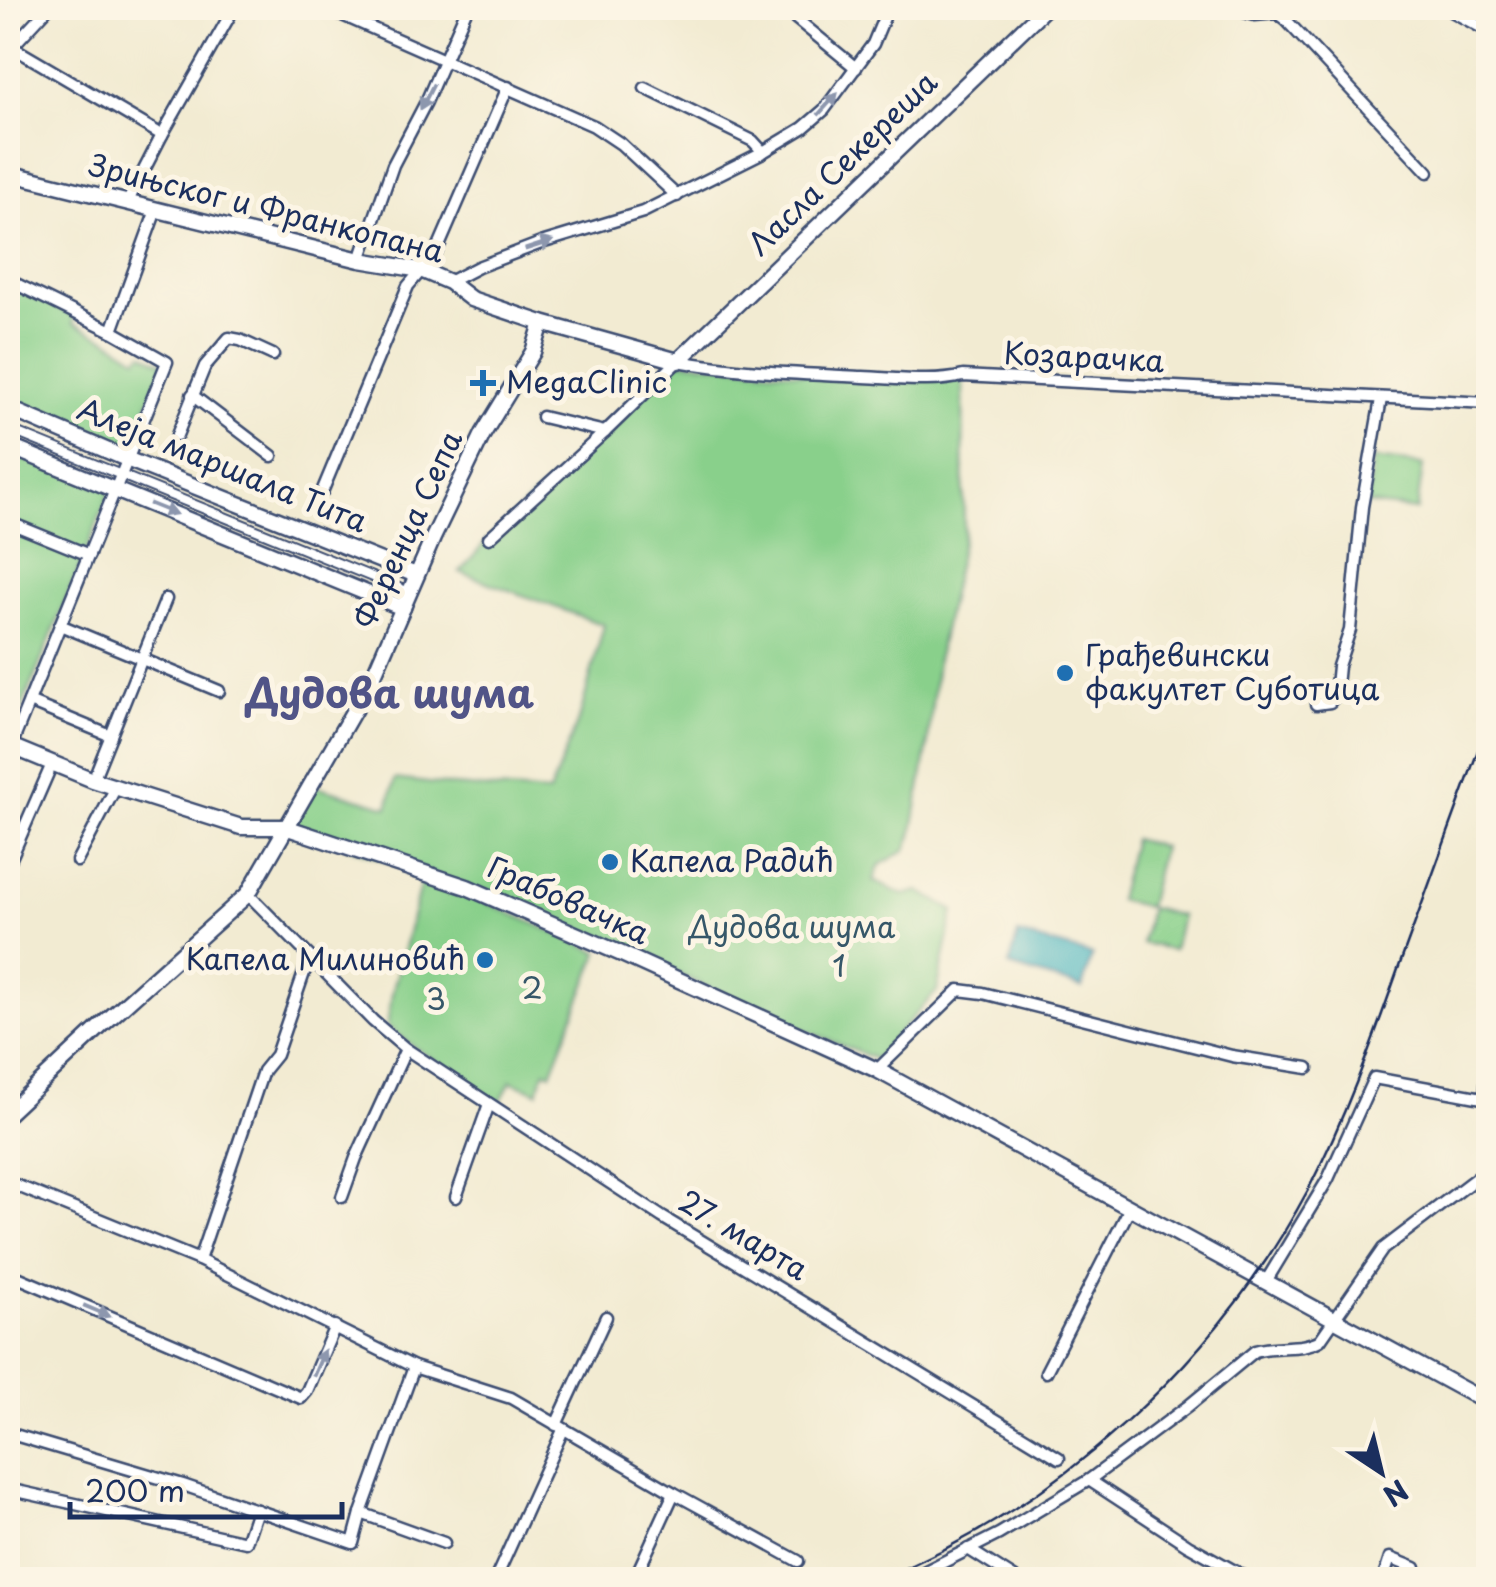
<svg xmlns="http://www.w3.org/2000/svg" width="1496" height="1587" font-family="'Playpen Sans',sans-serif">
	<style>
		.green { fill: #89d08b; stroke: #528074; stroke-width: 2.5 }
		.water { fill: #43b2be; stroke: #2f708e; stroke-width: 2.5 }
		.lines { fill: none; stroke-linecap: round; stroke-linejoin: round }
		.pedestrian-casing { stroke: #3b4b6f; stroke-width: 12 }
		.minor-casing { stroke: #3b4b6f; stroke-width: 15 }
		.tertiary-casing { stroke: #3b4b6f; stroke-width: 19 }
		.pedestrian { stroke: #fff; stroke-width: 8 }
		.minor { stroke: #fff; stroke-width: 10 }
		.tertiary { stroke: #fff; stroke-width: 14 }
		.rail { stroke: #1b2f5e; stroke-width: 2.5 }
		.oneway { fill: #8d97ae }
		.poi-dot { fill: #1f6fb2; stroke: #fcf5e5; stroke-width: 4 }
		.labels { text-anchor: middle; stroke-width: 10; stroke-linejoin: round; paint-order: stroke }
		.street-label { font-size: 30px; fill: #1b2f5e; stroke: #fcf5e5 }
		.poi-label { font-size: 30px; fill: #1b2f5e; stroke: #fcf5e5; text-anchor: start }
		.park-label { font-size: 30px; fill: #365769; stroke: #fcf5e5 }
		.district-label { font-size: 40px; font-weight: bold; fill: #515487; stroke: #fcf5e5 }
	</style>
	<rect width="100%" height="100%" fill="#fcf5e5"/>
	<filter id="ink" filterUnits="userSpaceOnUse"><feTurbulence type="fractalNoise" baseFrequency=".01" numOctaves="2"/><feDisplacementMap in="SourceGraphic" scale="20" xChannelSelector="R" yChannelSelector="G"/><feConvolveMatrix kernelMatrix="1 2 1 2 8 2 1 2 1" color-interpolation-filters="sRGB"/></filter>
	<filter id="wash" filterUnits="userSpaceOnUse"><feTurbulence type="fractalNoise" baseFrequency=".0048" numOctaves="4" result="noise"/><feDisplacementMap in="SourceGraphic" scale="40" xChannelSelector="R" yChannelSelector="G"/><feGaussianBlur stdDeviation="2.25" result="paint"/><feColorMatrix in="noise" values="0 0 0 0 0 0 0 0 0 0 0 0 0 0 0 0 0 1.4 0 .05"/><feComposite in="paint" operator="in"/></filter>
	<g filter="url(#wash)">
		<rect width="100%" height="100%" fill="#f2ebd2"/>
		<g class="green">
			<polygon points="8,283 75,316 73,323 107,339 137,358 143,353 164,363 127,457 120,454 121,448 8,401"/>
			<polygon points="678,361 811,374 963,376 964,533 937,659 927,749 912,836 906,850 880,865 873,881 904,895 919,891 954,911 937,991 875,1059 782,1021 627,951 291,825 309,784 388,807 395,779 454,786 549,793 580,716 604,625 460,572 489,538"/>
			<polygon points="8,453 111,490 8,742"/>
			<polygon points="1373,459 1423,465 1417,510 1367,504"/>
			<polygon points="1133,839 1162,847 1148,907 1118,900"/>
			<polygon points="422,879 467,894 599,952 551,1073 545,1070 538,1092 511,1081 499,1104 414,1047 387,1026 392,994"/>
			<polygon points="1150,908 1181,916 1173,950 1142,943"/>
		</g>
		<polygon class="water" points="1018,934 1092,955 1082,988 1009,966"/>
	</g>
	<g filter="url(#ink)">
		<g class="lines">
			<g class="pedestrian-casing">
				<polyline id="pedestrian" points="8,429 409,592"/>
			</g>
			<g class="minor-casing">
				<g id="minor">
					<polyline points="326,8 594,126 621,144 677,196"/>
					<polyline points="783,8 856,68"/>
					<polyline points="1230,8 1255,15 1277,13 1286,20 1428,172"/>
					<polyline points="1446,8 1488,31"/>
					<polyline points="12,47 162,135"/>
					<polyline points="8,51 48,8"/>
					<polyline points="645,88 753,141 763,152"/>
					<polyline points="127,203 162,135 234,8"/>
					<polyline points="360,260 393,165 426,102 467,8"/>
					<polyline points="8,280 112,331 167,362 11,746"/>
					<polyline points="449,282 478,267 541,243 643,212 763,152 803,128 824,110 873,44 888,8"/>
					<polyline points="112,331 156,210"/>
					<polyline points="192,395 272,456"/>
					<polyline points="542,417 605,432"/>
					<polyline points="177,435 205,366 229,338 240,340 273,355"/>
					<polyline points="322,492 408,286 436,253 508,87"/>
					<polyline points="8,522 89,555"/>
					<path d="M489,538L605,432L678,361C739,372 801,374 863,377C895,378 931,384 963,376L1488,403"/>
					<polyline points="60,625 219,691"/>
					<polyline points="29,702 111,736"/>
					<polyline points="1316,704 1330,702 1335,696 1338,666 1350,630 1362,507 1381,399"/>
					<polyline points="93,780 166,599"/>
					<polyline points="77,861 116,787"/>
					<polyline points="8,865 52,764"/>
					<polyline points="248,894 373,1021 406,1049 662,1217 1059,1458"/>
					<polyline points="877,1070 959,990 983,993 1232,1056 1308,1068"/>
					<polyline points="1485,1099 1488,1060"/>
					<polyline points="8,1182 199,1260 414,1367 511,1398 674,1493 798,1561"/>
					<polyline points="342,1197 356,1158 406,1049"/>
					<polyline points="456,1197 489,1104"/>
					<polyline points="199,1260 263,1071 276,1055 305,970 311,959"/>
					<polyline points="8,1273 301,1398 307,1391 335,1326"/>
					<polyline points="1265,1283 1328,1179 1374,1078 1488,1099"/>
					<polyline points="1046,1372 1130,1208"/>
					<polyline points="556,1425 606,1317"/>
					<polyline points="8,1433 183,1485 353,1543 361,1513 414,1367"/>
					<polyline points="1089,1480 1188,1545 1251,1580"/>
					<polyline points="8,1489 246,1542 257,1510"/>
					<polyline points="361,1513 444,1543"/>
					<polyline points="968,1549 1017,1580"/>
					<polyline points="495,1580 563,1430"/>
					<polyline points="634,1580 674,1493"/>
					<path d="M908,1580L999,1534L1089,1480L1187,1407L1255,1351C1277,1344 1301,1351 1320,1340L1383,1249L1488,1169"/>
					<polyline points="1383,1580 1390,1558 1415,1568"/>
				</g>
			</g>
			<g class="tertiary-casing">
				<g id="tertiary">
					<polyline points="8,173 360,260 421,270 449,282 471,299 542,323 678,361 1045,8"/>
					<polyline points="8,408 129,460 416,575"/>
					<polyline points="8,446 403,608"/>
					<polyline points="8,745 93,780 241,827 285,827 467,887 624,955 877,1070 1488,1403"/>
					<polyline points="8,1113 102,1025 248,894 372,679 433,538 483,434 533,352 542,323"/>
				</g>
			</g>
			<use href="#pedestrian" class="pedestrian"/>
			<use href="#minor" class="minor"/>
			<use href="#tertiary" class="tertiary"/>
			<path class="rail" d="M877,1580C1059,1507 1216,1362 1308,1190C1344,1120 1371,1046 1397,972C1428,889 1458,806 1488,723"/>
		</g>
		<defs><path id="oneway-solid" d="M-6-.8H1V-3.2L6.5 0L1 3.2V.8H-6Z" transform="scale(2.5)"/></defs>
		<g class="oneway">
			<use href="#oneway-solid" transform="translate(427 97) rotate(117)"/>
			<use href="#oneway-solid" transform="translate(828 104) rotate(-48)"/>
			<use href="#oneway-solid" transform="translate(539 245) rotate(-18)"/>
			<use href="#oneway-solid" transform="translate(163 509) rotate(22)"/>
			<use href="#oneway-solid" transform="translate(97 1311) rotate(23)"/>
			<use href="#oneway-solid" transform="translate(319 1363) rotate(-67)"/>
		</g>
	</g>
	<g class="poi-dot">
		<path d="M478 368h10v10h10v10h-10v10h-10v-10h-10v-10h10z"/>
		<circle cx="1065" cy="673" r="10"/>
		<circle cx="610" cy="862" r="10"/>
		<circle cx="485" cy="960" r="10"/>
	</g>
	<g class="labels">
		<g class="street-label">
			<text transform="translate(843 164) rotate(-44)" y="10">Ласла Секереша</text>
			<text transform="translate(266 209) rotate(14)" y="10">Зрињског и Франкопана</text>
			<text transform="translate(1084 358) rotate(3)" y="10">Козарачка</text>
			<text transform="translate(222 466) rotate(22)" y="10">Алеја маршала Тита</text>
			<text transform="translate(409 530) rotate(-65)" y="10">Ференца Сепа</text>
			<text transform="translate(568 901) rotate(24)" y="10">Грабовачка</text>
			<text transform="translate(743 1236) rotate(31)" y="10">27. марта</text>
		</g>
		<g class="poi-label">
			<text x="506" y="393">MegaClinic</text>
			<text x="1085" y="666">Грађевински<tspan x="1085" dy="34">факултет Суботица</tspan></text>
			<text x="630" y="872">Капела Радић</text>
			<text x="465" y="970" text-anchor="end">Капела Милиновић</text>
		</g>
		<g class="park-label">
			<text x="792" y="938">Дудова шума</text>
			<text x="839" y="977">1</text>
			<text x="532" y="999">2</text>
			<text x="436" y="1010">3</text>
		</g>
		<g class="district-label">
			<text x="390" y="708">Дудова шума</text>
		</g>
	</g>
	<rect width="1496" height="1587" fill="none" stroke="#fcf5e5" stroke-width="40"/>
	<g transform="translate(1381 1472) rotate(145)" stroke="#fcf5e5" stroke-width="8" paint-order="stroke">
	<path d="M0-8L18 38L0 25L-18 38Z" fill="#1b2f5e"/>
	<text y="-15" font-size="28" font-weight="bold" text-anchor="middle" fill="#1b2f5e">N</text>
	</g>
	<path d="M70 1502v15h272v-15" fill="none" stroke="#1b2f5e" stroke-width="5"/>
	<text x="85" y="1502" font-size="30" fill="#1b2f5e" stroke="#fcf5e5" stroke-width="8" paint-order="stroke">200 m</text>
</svg>
